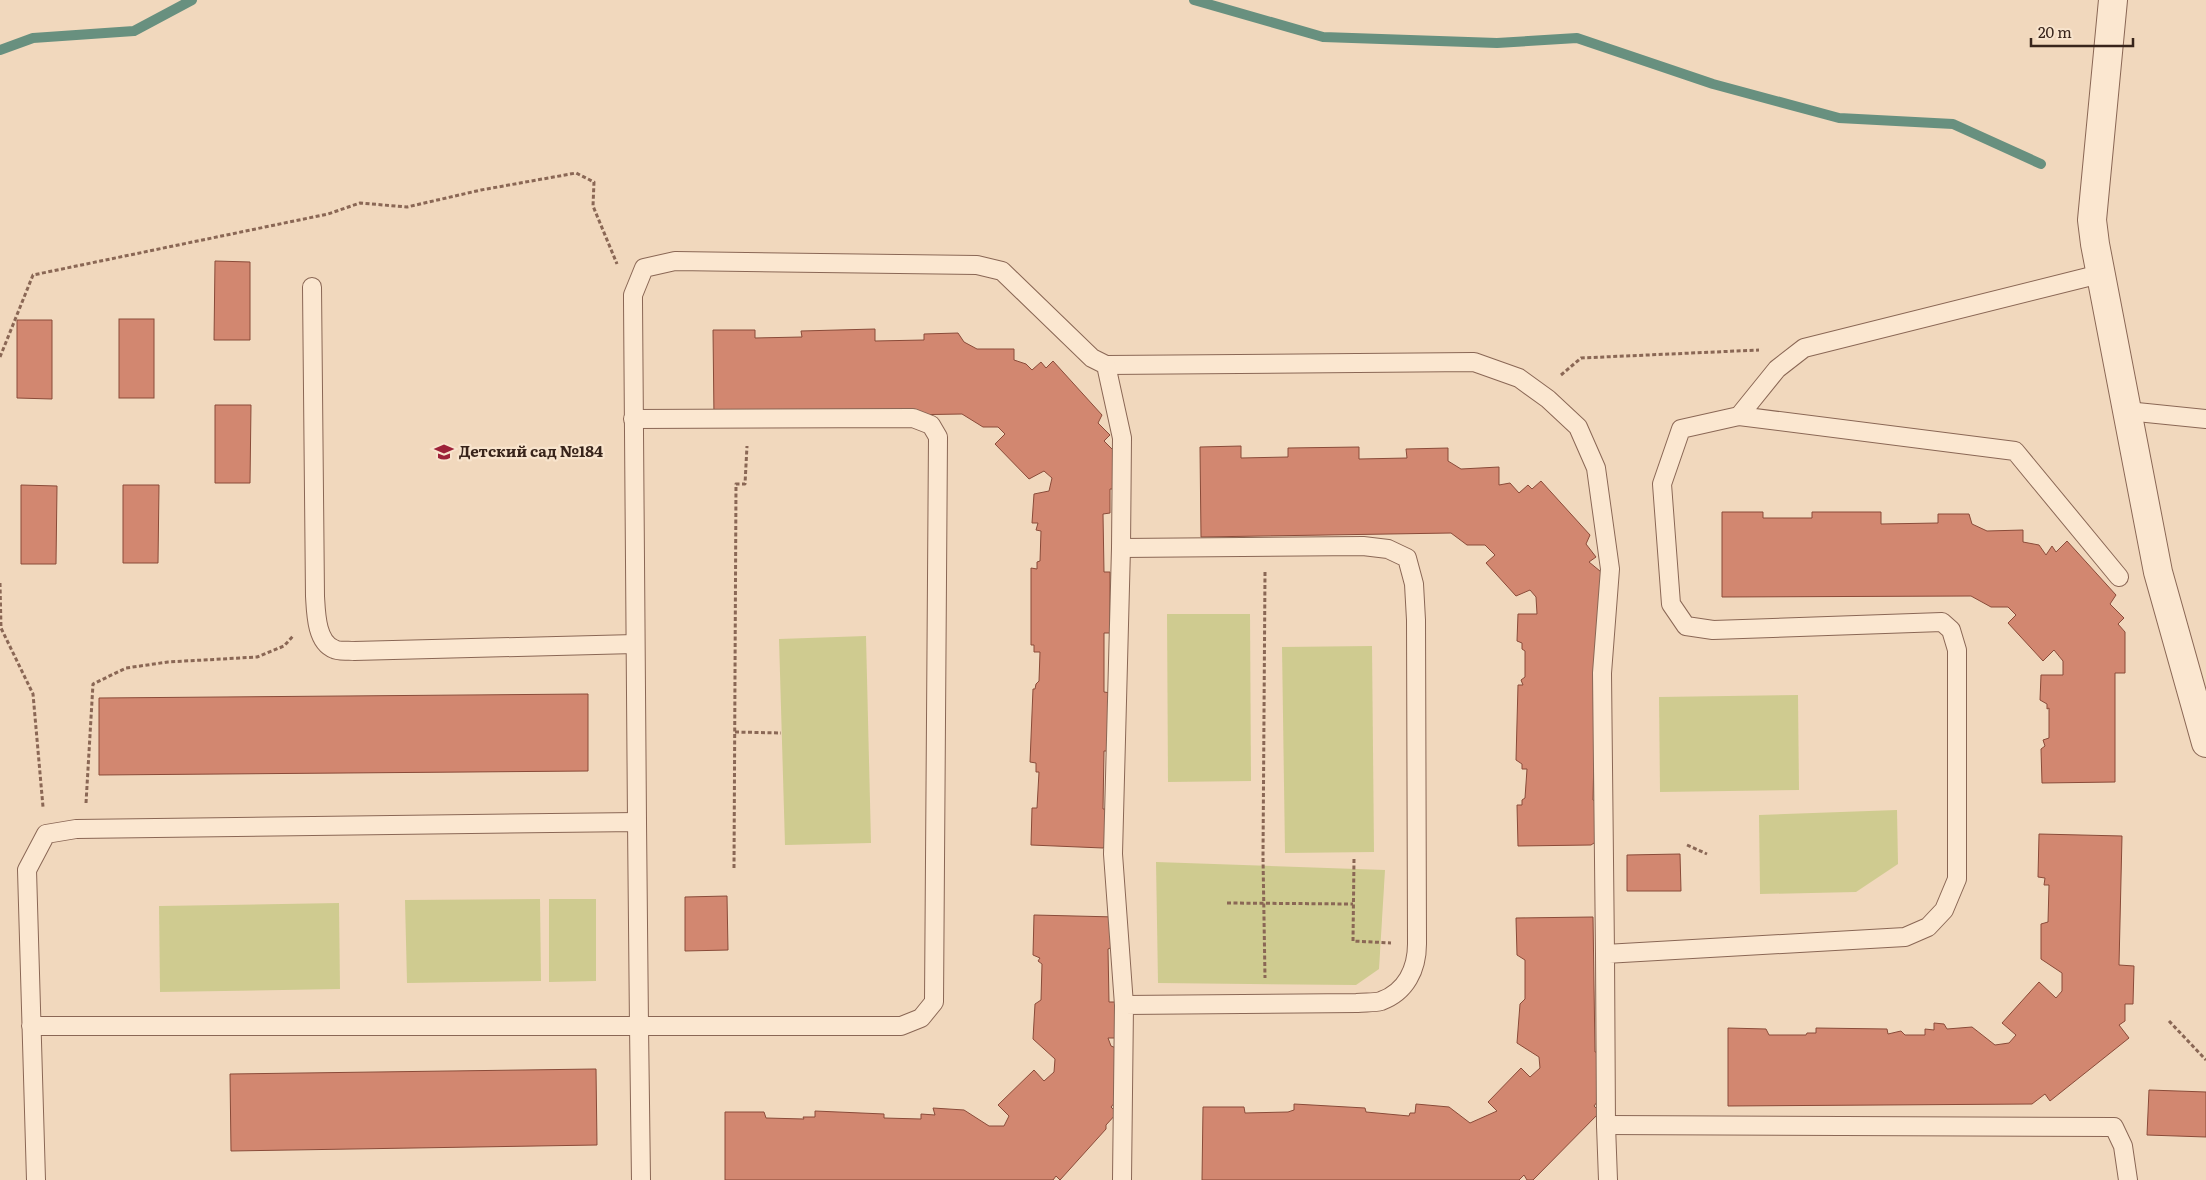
<svg xmlns="http://www.w3.org/2000/svg" width="2206" height="1180" font-family="Literata,serif">
	<style>
		.green { fill: #cfcb90 }
		.lines { fill: none; stroke-linecap: round; stroke-linejoin: round }
		.stream { stroke: #68907f; stroke-width: 10 }
		.building { fill: #d28770; stroke: #8a4b39 }
		.service-casing { stroke: #8a6755; stroke-width: 20 }
		.minor-casing { stroke: #8a6755; stroke-width: 30 }
		.path { stroke: #8a6755; stroke-width: 3; stroke-dasharray: 4 2.5; stroke-linecap: butt }
		.service { stroke: #fbe7d0; stroke-width: 18 }
		.minor { stroke: #fbe7d0; stroke-width: 28 }
		.labels { text-anchor: middle; stroke-width: 4.5; stroke-linejoin: round; paint-order: stroke }
		.poi-label { font-size: 15px; font-weight: bold; fill: #38241b; stroke: #f8e4cd; text-anchor: start }
	</style>
	<rect width="100%" height="100%" fill="#f1d8bd"/>
	<g class="green">
		<polygon points="1167,614 1250,614 1251,781 1168,782"/>
		<polygon points="866,636 871,843 785,845 779,639"/>
		<polygon points="1372,646 1374,852 1285,853 1282,647"/>
		<polygon points="1798,695 1799,790 1660,792 1659,697"/>
		<polygon points="1897,810 1898,864 1856,892 1760,894 1759,815"/>
		<polygon points="1156,862 1385,870 1379,969 1356,985 1158,983"/>
		<polygon points="540,899 541,981 407,983 405,900"/>
		<polygon points="549,899 596,899 596,981 549,982"/>
		<polygon points="339,903 340,989 160,992 159,906"/>
	</g>
	<g class="lines">
		<g class="stream">
			<polyline points="1194,0 1323,37 1497,43 1577,38 1713,84 1839,118 1953,124 2041,164"/>
			<polyline points="0,50 33,38 134,31 192,0"/>
		</g>
	</g>
	<g class="building">
		<polygon points="215,261 250,262 250,340 214,340"/>
		<rect x="119" y="319" width="35" height="79"/>
		<polygon points="17,320 52,320 52,399 17,398"/>
		<polygon points="875,329 875,341 924,340 924,334 958,333 964,342 977,349 1014,349 1014,360 1026,364 1032,370 1041,362 1046,368 1053,361 1102,415 1098,423 1110,435 1104,441 1114,451 1118,489 1110,489 1110,513 1103,514 1104,572 1110,572 1110,633 1104,633 1104,692 1111,693 1111,751 1104,751 1103,809 1110,809 1109,841 1103,848 1031,845 1032,808 1037,808 1039,772 1036,772 1036,763 1030,762 1033,689 1035,689 1036,684 1039,681 1040,652 1034,652 1034,645 1031,645 1031,568 1037,569 1037,562 1040,561 1041,531 1036,530 1038,523 1032,523 1034,494 1049,491 1052,478 1044,471 1029,479 995,444 1005,434 998,427 983,427 962,414 714,418 713,330 755,330 755,338 802,337 801,331"/>
		<polygon points="215,405 251,405 250,483 215,483"/>
		<polygon points="1241,446 1241,458 1288,457 1288,448 1359,447 1359,459 1407,458 1406,449 1448,448 1448,461 1461,469 1499,467 1499,485 1510,483 1519,493 1528,485 1532,489 1541,481 1590,535 1586,544 1596,557 1589,562 1606,576 1598,637 1596,637 1595,685 1600,756 1594,756 1593,800 1599,803 1597,841 1591,845 1518,846 1517,805 1522,805 1522,800 1525,798 1527,769 1522,769 1522,764 1516,760 1518,685 1523,685 1521,680 1525,677 1525,651 1522,649 1522,643 1517,641 1518,614 1537,614 1536,597 1530,590 1516,596 1486,563 1495,555 1485,545 1467,545 1451,533 1201,537 1200,447"/>
		<polygon points="21,485 57,486 56,564 21,564"/>
		<polygon points="123,485 159,485 158,563 123,563"/>
		<polygon points="1722,512 1763,512 1763,518 1812,518 1812,512 1881,512 1881,524 1938,523 1938,514 1969,514 1972,524 1987,531 2023,530 2023,542 2039,545 2046,555 2052,546 2056,552 2067,541 2116,595 2110,604 2124,618 2118,624 2125,632 2125,673 2115,673 2115,782 2042,783 2041,749 2045,746 2043,740 2049,738 2049,708 2047,709 2047,704 2040,700 2041,675 2063,675 2063,661 2054,650 2043,661 2008,623 2016,615 2008,607 1991,607 1971,596 1722,597"/>
		<polygon points="588,694 588,771 99,775 99,698"/>
		<polygon points="2039,834 2122,836 2119,965 2134,966 2133,1004 2125,1004 2125,1021 2119,1025 2129,1038 2050,1101 2045,1094 2032,1104 1728,1106 1728,1028 1766,1029 1769,1035 1806,1035 1807,1033 1816,1033 1816,1028 1887,1029 1888,1034 1901,1031 1905,1035 1925,1035 1925,1029 1934,1030 1934,1023 1944,1024 1947,1029 1972,1027 1995,1045 2009,1043 2016,1035 2002,1023 2039,982 2056,998 2062,991 2062,973 2041,959 2041,924 2048,922 2049,885 2044,885 2045,878 2038,877"/>
		<polygon points="1680,854 1681,891 1627,891 1627,855"/>
		<polygon points="727,896 728,950 685,951 685,897"/>
		<polygon points="1034,915 1116,917 1115,946 1108,949 1109,1002 1116,1002 1116,1038 1108,1038 1111,1046 1121,1050 1117,1100 1111,1107 1117,1113 1106,1125 1106,1129 1060,1180 1056,1176 1053,1180 725,1180 725,1112 764,1112 766,1118 804,1119 803,1117 815,1117 815,1111 884,1114 884,1118 921,1119 921,1114 935,1115 933,1108 964,1110 989,1126 1004,1126 1009,1116 998,1105 1034,1070 1044,1081 1054,1072 1055,1059 1033,1039 1035,1004 1041,1000 1042,964 1038,961 1040,958 1033,955"/>
		<polygon points="1593,917 1595,1052 1601,1052 1601,1097 1594,1106 1600,1112 1533,1180 1527,1180 1524,1175 1519,1180 1202,1180 1203,1107 1244,1107 1245,1113 1288,1112 1294,1110 1294,1104 1365,1108 1366,1112 1409,1116 1410,1113 1415,1113 1416,1104 1449,1107 1470,1123 1497,1111 1488,1102 1521,1068 1530,1077 1540,1068 1539,1057 1517,1043 1520,1004 1525,999 1525,960 1517,955 1516,918"/>
		<polygon points="596,1069 597,1145 231,1151 230,1074"/>
		<polygon points="2149,1090 2206,1092 2206,1137 2147,1135"/>
	</g>
	<g class="lines">
		<g class="service-casing">
			<g id="service">
				<path d="M312,287L315,596C316,612 316,642 334,649C339,652 348,650 354,651L635,644"/>
				<polyline points="1106,365 1474,362 1519,378 1548,399 1578,427 1596,468 1610,569 1602,673 1605,954"/>
				<polyline points="2127,411 2206,419"/>
				<polyline points="1739,416 2015,451 2119,577"/>
				<polyline points="633,419 913,418 931,425 938,437 934,1002 921,1018 901,1026 639,1026 641,1180"/>
				<path d="M1121,548L1363,546L1388,549L1407,558L1414,584L1416,620L1417,944C1417,969 1406,992 1381,1001C1374,1003 1365,1002 1357,1003L1124,1005L1122,1180"/>
				<polyline points="637,822 633,301 633,295 644,268 675,261 977,265 1002,271 1092,358 1106,365 1122,438 1121,548 1113,854 1124,1005"/>
				<polyline points="31,1026 639,1026 637,822 76,829 46,834 27,870 36,1180"/>
				<polyline points="1606,1125 2114,1127 2123,1146 2128,1180"/>
				<polyline points="1608,1180 1606,1125 1605,954 1905,937 1928,927 1944,910 1957,879 1957,650 1951,630 1942,622 1713,630 1686,626 1671,604 1662,484 1681,429 1739,416 1777,369 1804,348 2100,274"/>
			</g>
		</g>
		<g class="minor-casing">
			<polyline id="minor" points="2113,0 2092,220 2095,244 2158,572 2206,743"/>
		</g>
		<g class="path">
			<polyline points="0,357 33,275 328,214 360,203 407,207 481,190 576,173 594,182 593,206 617,264"/>
			<polyline points="1561,375 1581,358 1759,350"/>
			<polyline points="1265,572 1263,857 1265,978"/>
			<polyline points="0,583 1,628 33,694 43,807"/>
			<polyline points="735,732 781,733"/>
			<polyline points="86,803 93,684 126,668 168,662 257,657 284,646 294,635"/>
			<polyline points="1687,845 1707,854"/>
			<polyline points="1354,859 1353,941 1391,943"/>
			<polyline points="734,868 736,484 745,484 747,446"/>
			<polyline points="1227,903 1353,904"/>
			<polyline points="2169,1021 2206,1060"/>
		</g>
		<use href="#service" class="service"/>
		<use href="#minor" class="minor"/>
	</g>
	<defs>
		<g id="school-bare" transform="scale(1.5)"><path d="M0-5L7-2L0 1L-7-2ZM-4 1L0 2.5L4 1V4Q0 6-4 4Z" fill="#9d2138" stroke="#f8e4cd" stroke-width="2.5" paint-order="stroke"/></g>
	</defs>
	<g fill-rule="evenodd">
		<use href="#school-bare" x="444" y="452"/>
	</g>
	<g class="labels">
		<g class="poi-label">
			<text x="459" y="457">Детский сад №184</text>
		</g>
	</g>
	<path d="M2031 38v8h102v-8" fill="none" stroke="#38241b" stroke-width="2.5"/>
	<text x="2038" y="38" font-size="15" fill="#38241b" stroke="#f8e4cd" stroke-width="4" paint-order="stroke">20 m</text>
</svg>
